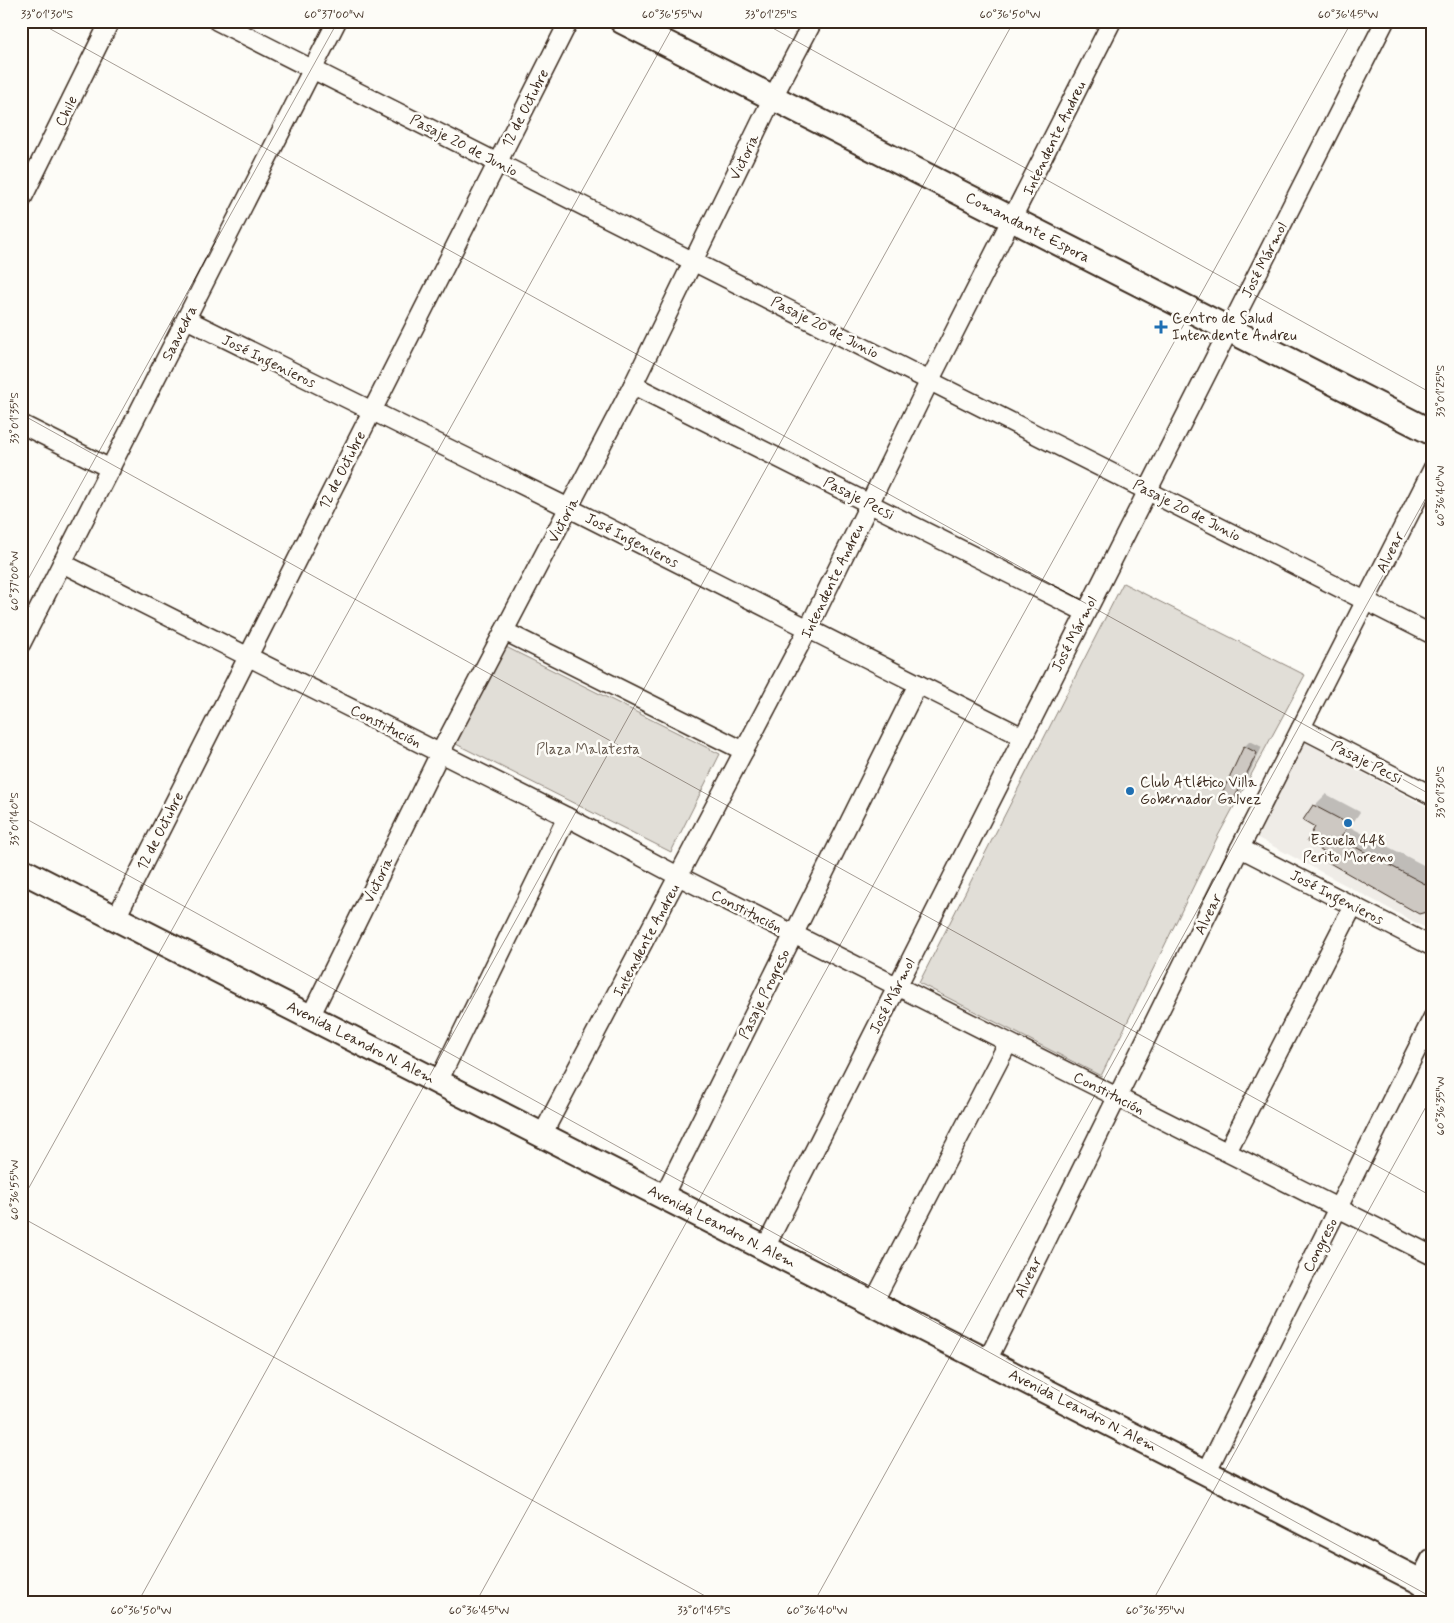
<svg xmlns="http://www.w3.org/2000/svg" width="1454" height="1623" font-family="Mynerve,sans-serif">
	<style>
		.built { fill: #efece7 }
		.green { fill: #e1ded7; stroke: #8e847a }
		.shadow { fill: #0003 }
		.building { fill: #cdc8c2; stroke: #3b2a1e }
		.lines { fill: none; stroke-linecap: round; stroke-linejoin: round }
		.street-casing { stroke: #3b2a1e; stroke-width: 21 }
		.secondary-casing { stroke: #3b2a1e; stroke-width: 28 }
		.street { stroke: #fdfcf7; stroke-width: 18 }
		.secondary { stroke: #fdfcf7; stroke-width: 24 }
		.ticks { fill: none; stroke: #3b2a1e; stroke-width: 1; stroke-opacity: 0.45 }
		.poi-dot { fill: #1f6fb2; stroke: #fdfcf7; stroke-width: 2 }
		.labels { text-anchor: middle; stroke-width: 5; stroke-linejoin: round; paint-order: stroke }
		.street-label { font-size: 15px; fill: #3b2a1e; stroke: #fdfcf7 }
		.poi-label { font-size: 15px; fill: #3b2a1e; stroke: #fdfcf7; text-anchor: start }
		.park-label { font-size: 15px; fill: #64574c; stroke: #fdfcf7 }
		.neatline { fill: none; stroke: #3b2a1e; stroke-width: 2 }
		.ticks-label { font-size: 12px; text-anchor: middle; fill: #3b2a1e }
	</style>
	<rect width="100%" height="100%" fill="#fdfcf7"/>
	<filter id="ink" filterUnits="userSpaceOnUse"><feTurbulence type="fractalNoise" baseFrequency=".02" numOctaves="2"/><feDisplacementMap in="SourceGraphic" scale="10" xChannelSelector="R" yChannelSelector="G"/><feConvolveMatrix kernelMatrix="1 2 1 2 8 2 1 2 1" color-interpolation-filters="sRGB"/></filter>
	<g filter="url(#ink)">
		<polygon class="built" points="1305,742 1433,810 1433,932 1256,837"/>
		<g class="green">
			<polygon points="1123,583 1305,675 1218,836 1101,1076 919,983"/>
			<polygon points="504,646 720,754 671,852 456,744"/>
		</g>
		<g class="shadow">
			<polygon points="1250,741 1262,747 1239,794 1233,800 1222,794 1245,746"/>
			<polygon points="1326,794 1360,812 1350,827 1433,870 1433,908 1330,855 1316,826 1314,806"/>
		</g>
		<g class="building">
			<polygon points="1244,746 1257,753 1233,801 1221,795"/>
			<polygon points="1313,805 1349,824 1340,839 1427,885 1433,883 1433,910 1419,914 1326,861 1329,856 1307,841 1315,827 1303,820"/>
		</g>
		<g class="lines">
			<g class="street-casing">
				<g id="street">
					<polyline points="217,21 1433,635"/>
					<polyline points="21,201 110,21"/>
					<polyline points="186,319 569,508 1023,737"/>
					<polyline points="633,385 1085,612"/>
					<polyline points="21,424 111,469"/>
					<polyline points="62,563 567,817 680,877 1433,1256"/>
					<polyline points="504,631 744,751"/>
					<polyline points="21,644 337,21"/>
					<polyline points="1301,728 1433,796"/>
					<polyline points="1240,848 1433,947"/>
					<polyline points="116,918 569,21"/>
					<polyline points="310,1017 440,753 633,385 773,97 813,21"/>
					<polyline points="438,1082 567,817"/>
					<polyline points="542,1135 808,629 930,380 1112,21"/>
					<polyline points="1227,1152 1353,906"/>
					<polyline points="663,1197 918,684"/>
					<polyline points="765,1248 1385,21"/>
					<polyline points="873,1303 1008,1043"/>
					<polyline points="987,1361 1240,848 1433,468"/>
					<polyline points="1206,1473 1433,1017"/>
				</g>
			</g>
			<g class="secondary-casing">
				<g id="secondary">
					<polyline points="622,21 1433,433"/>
					<polyline points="21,870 1433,1588"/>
					<polyline points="1422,1583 1433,1561"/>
				</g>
			</g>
			<use href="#street" class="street"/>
			<use href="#secondary" class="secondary"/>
		</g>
	</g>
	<path class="ticks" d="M36,21L1433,796M760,21L1433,394M21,414L1433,1197M21,592L338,21M21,816L1433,1598M21,1202L676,21M21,1217L716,1602M138,1602L1014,21M476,1602L1352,21M814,1602L1433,485M1152,1602L1433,1094"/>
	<g class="poi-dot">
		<path d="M1158.5 319.5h5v5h5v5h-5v5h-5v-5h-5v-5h5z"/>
		<circle cx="1130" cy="791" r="5"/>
		<circle cx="1348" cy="823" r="5"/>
	</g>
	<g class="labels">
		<g class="street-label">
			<text transform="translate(525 108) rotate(-63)" y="5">12 de Octubre</text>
			<text transform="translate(66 111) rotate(-64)" y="5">Chile</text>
			<text transform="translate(1054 138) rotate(-64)" y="5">Intendente Andreu</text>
			<text transform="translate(464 145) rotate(27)" y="5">Pasaje 20 de Junio</text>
			<text transform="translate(744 157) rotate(-64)" y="5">Victoria</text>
			<text transform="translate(1028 227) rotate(27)" y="5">Comandante Espora</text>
			<text transform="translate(1264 260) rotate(-63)" y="5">José Mármol</text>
			<text transform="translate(825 327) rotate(27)" y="5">Pasaje 20 de Junio</text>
			<text transform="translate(179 333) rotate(-63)" y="5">Saavedra</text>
			<text transform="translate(269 361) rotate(26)" y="5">José Ingenieros</text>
			<text transform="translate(342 470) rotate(-63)" y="5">12 de Octubre</text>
			<text transform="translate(859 498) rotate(27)" y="5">Pasaje Pecsi</text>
			<text transform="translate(1187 510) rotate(27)" y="5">Pasaje 20 de Junio</text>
			<text transform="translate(563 520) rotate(-62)" y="5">Victoria</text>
			<text transform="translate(632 540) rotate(27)" y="5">José Ingenieros</text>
			<text transform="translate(1390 552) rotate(-63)" y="5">Alvear</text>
			<text transform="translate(832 581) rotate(-64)" y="5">Intendente Andreu</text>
			<text transform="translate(1074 634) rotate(-63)" y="5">José Mármol</text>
			<text transform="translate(386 726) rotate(27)" y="5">Constitución</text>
			<text transform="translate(1367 762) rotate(27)" y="5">Pasaje Pecsi</text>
			<text transform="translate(160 831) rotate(-63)" y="5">12 de Octubre</text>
			<text transform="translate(378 880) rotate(-64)" y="5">Victoria</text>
			<text transform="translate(1337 897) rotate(27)" y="5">José Ingenieros</text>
			<text transform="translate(747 911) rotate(27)" y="5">Constitución</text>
			<text transform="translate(1208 914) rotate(-64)" y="5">Alvear</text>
			<text transform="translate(646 940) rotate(-62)" y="5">Intendente Andreu</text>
			<text transform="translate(764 994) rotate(-64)" y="5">Pasaje Progreso</text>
			<text transform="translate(892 996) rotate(-63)" y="5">José Mármol</text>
			<text transform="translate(361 1042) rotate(27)" y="5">Avenida Leandro N. Alem</text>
			<text transform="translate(1109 1093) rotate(27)" y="5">Constitución</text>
			<text transform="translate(722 1226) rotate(27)" y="5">Avenida Leandro N. Alem</text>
			<text transform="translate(1320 1245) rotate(-63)" y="5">Congreso</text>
			<text transform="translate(1028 1277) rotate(-64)" y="5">Alvear</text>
			<text transform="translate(1083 1410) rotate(27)" y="5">Avenida Leandro N. Alem</text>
		</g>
		<g class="poi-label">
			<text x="1172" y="323">Centro de Salud<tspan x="1172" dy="17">Intendente Andreu</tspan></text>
			<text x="1140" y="787">Club Atlético Villa<tspan x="1140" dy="17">Gobernador Galvez</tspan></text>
			<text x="1348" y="845" text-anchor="middle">Escuela 448<tspan x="1348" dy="17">Perito Moreno</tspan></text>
		</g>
		<g class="park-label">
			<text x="588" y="754">Plaza Malatesta</text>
		</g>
	</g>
	<rect width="1454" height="1623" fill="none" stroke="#fdfcf7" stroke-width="55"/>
	<rect x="28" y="28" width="1398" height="1568" class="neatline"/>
	<g class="ticks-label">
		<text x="47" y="18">33°01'30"S</text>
		<text x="334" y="18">60°37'00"W</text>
		<text x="672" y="18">60°36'55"W</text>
		<text x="771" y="18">33°01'25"S</text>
		<text x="1010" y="18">60°36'50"W</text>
		<text x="1348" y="18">60°36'45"W</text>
		<text transform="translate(1440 391) rotate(-90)" y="4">33°01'25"S</text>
		<text transform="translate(14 418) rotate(-90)" y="4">33°01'35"S</text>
		<text transform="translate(1440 496) rotate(-90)" y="4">60°36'40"W</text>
		<text transform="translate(14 581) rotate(-90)" y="4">60°37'00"W</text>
		<text transform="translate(1440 792) rotate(-90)" y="4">33°01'30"S</text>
		<text transform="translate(14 819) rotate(-90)" y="4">33°01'40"S</text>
		<text transform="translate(1440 1106) rotate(-90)" y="4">60°36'35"W</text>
		<text transform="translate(14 1190) rotate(-90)" y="4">60°36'55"W</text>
		<text x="141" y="1614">60°36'50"W</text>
		<text x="479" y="1614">60°36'45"W</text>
		<text x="704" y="1614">33°01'45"S</text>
		<text x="817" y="1614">60°36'40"W</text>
		<text x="1155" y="1614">60°36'35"W</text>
	</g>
</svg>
